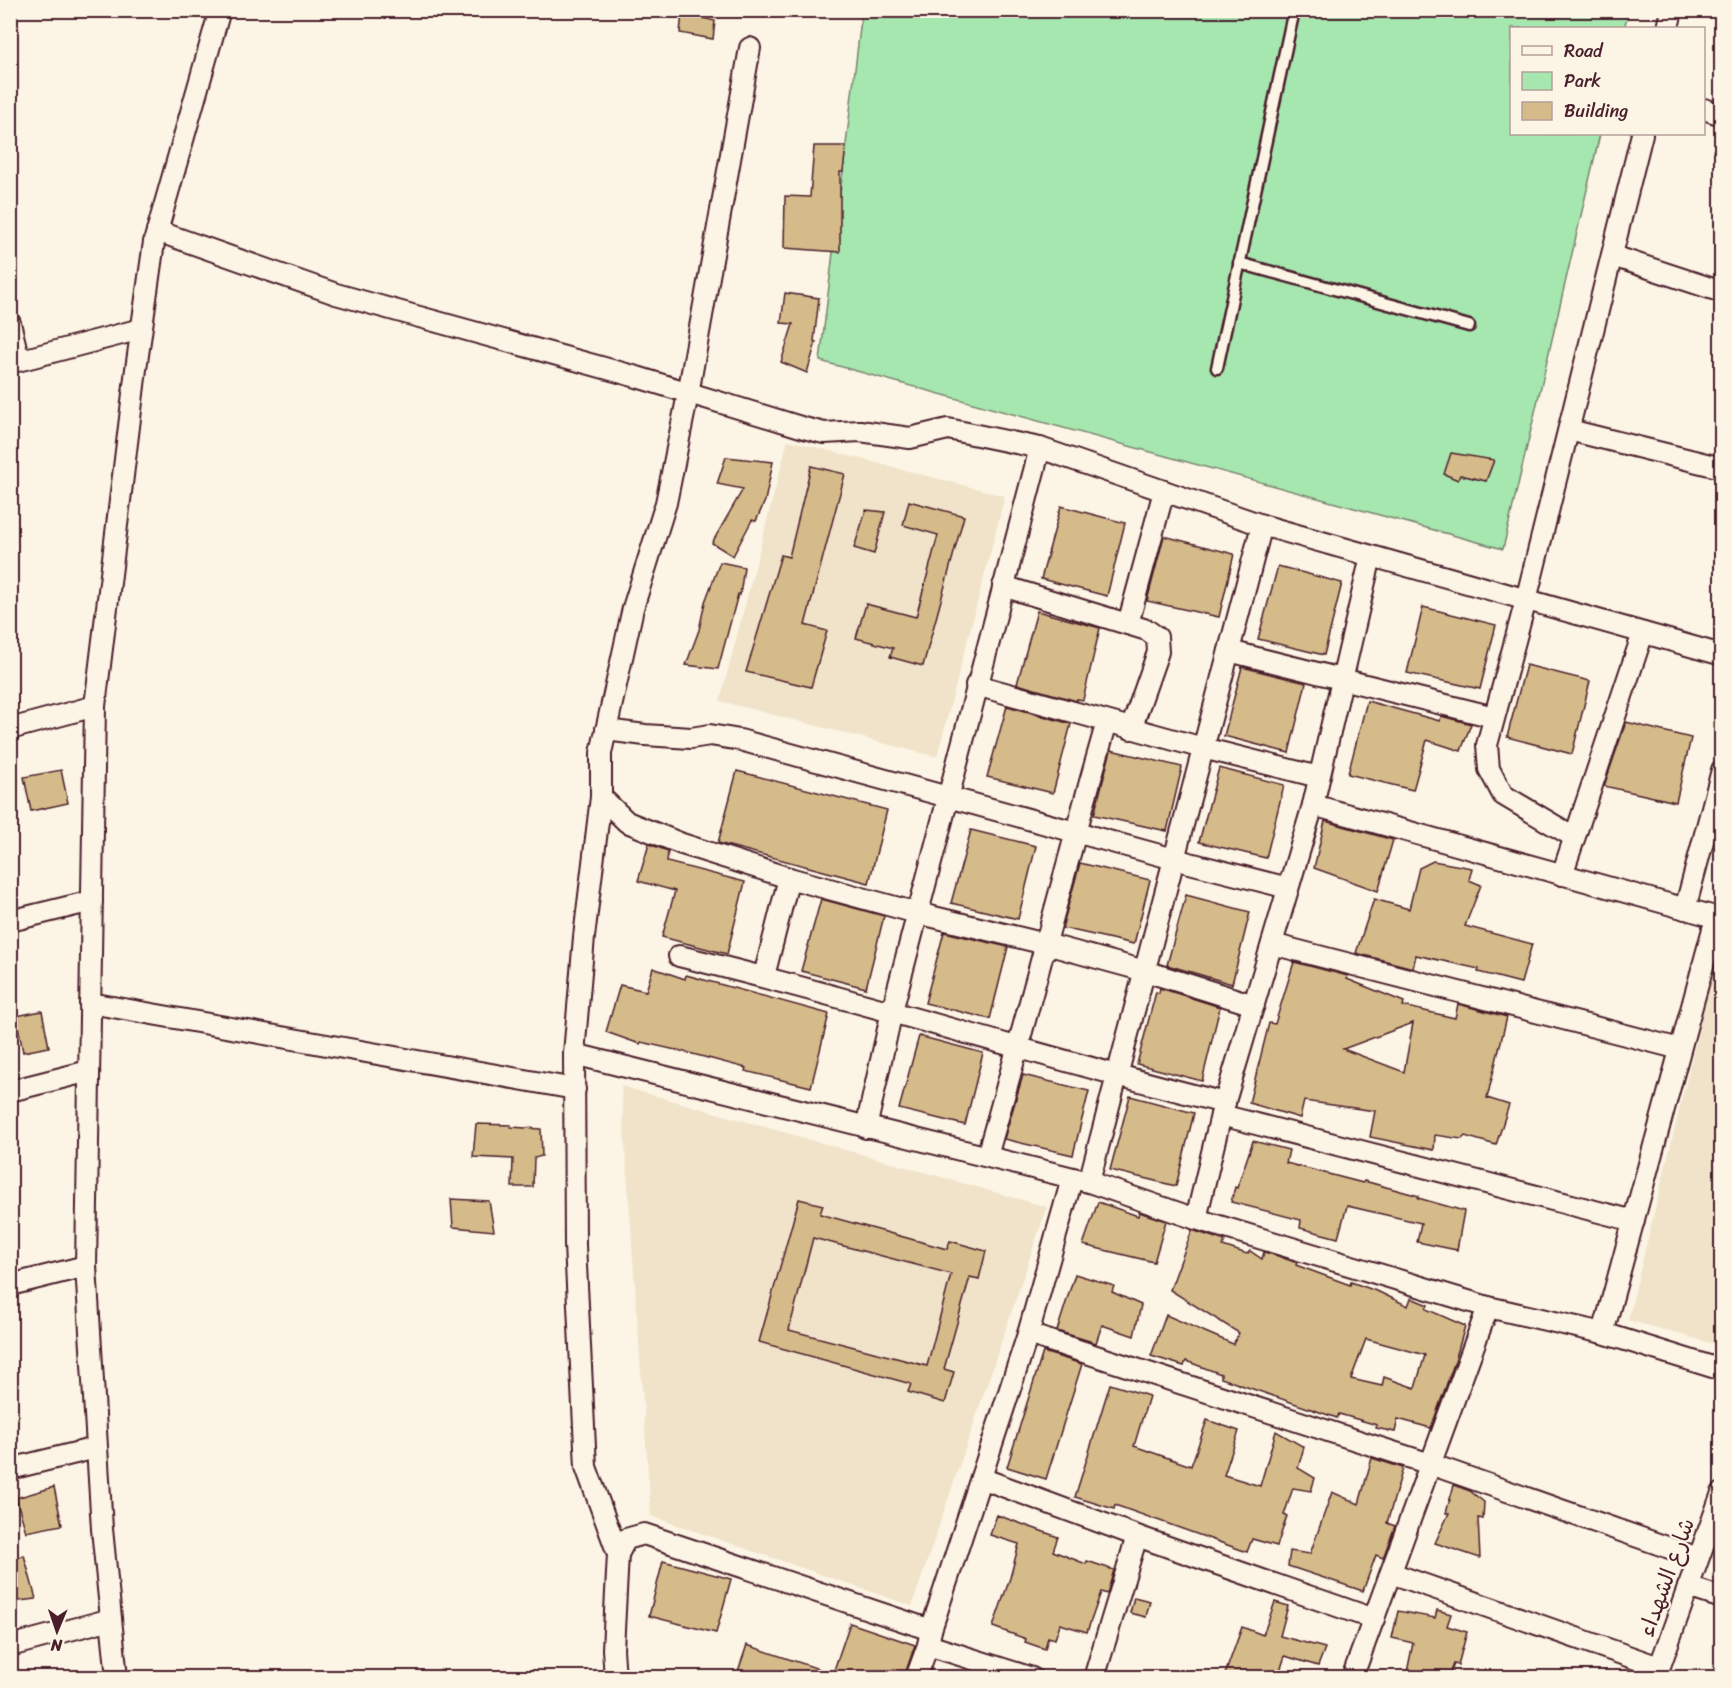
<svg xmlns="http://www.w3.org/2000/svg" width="1732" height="1688" font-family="Sriracha,'Playpen Sans Arabic',sans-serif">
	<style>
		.built { fill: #f0e3ca }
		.green { fill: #a6e6af; stroke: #78826d; stroke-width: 1.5 }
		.building { fill: #d5ba8a; stroke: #4a1f2b; stroke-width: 1.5; fill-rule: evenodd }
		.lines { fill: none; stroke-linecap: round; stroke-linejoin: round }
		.service-casing { stroke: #4a1f2b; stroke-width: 15 }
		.minor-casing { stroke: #4a1f2b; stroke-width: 24 }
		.service { stroke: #fcf5e5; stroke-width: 10 }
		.minor { stroke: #fcf5e5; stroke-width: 20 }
		.labels { text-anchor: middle; stroke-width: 4.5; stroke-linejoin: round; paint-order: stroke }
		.street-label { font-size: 22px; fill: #4a1f2b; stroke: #fcf5e5 }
	</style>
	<rect width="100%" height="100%" fill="#fcf5e5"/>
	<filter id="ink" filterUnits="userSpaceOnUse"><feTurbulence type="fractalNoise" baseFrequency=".0167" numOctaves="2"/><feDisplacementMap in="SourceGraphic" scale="12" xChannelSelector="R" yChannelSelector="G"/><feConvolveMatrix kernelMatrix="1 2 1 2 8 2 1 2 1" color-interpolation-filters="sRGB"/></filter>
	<g filter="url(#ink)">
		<g class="built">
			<polygon points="788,440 1005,496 937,757 720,701"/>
			<polygon points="1721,938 1721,1346 1628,1320"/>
			<polygon points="621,1086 1047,1207 912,1606 651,1516"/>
		</g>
		<polygon class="green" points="862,11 1629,11 1624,28 1512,28 1512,134 1600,134 1503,549 820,361"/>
		<g class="building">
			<polygon points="682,13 715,21 713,39 680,33"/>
			<polygon points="814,146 846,146 843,172 840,172 840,252 784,248 785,196 810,197"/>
			<polygon points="785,293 819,298 814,341 816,342 807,373 781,362 793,324 781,323"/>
			<polygon points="1451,453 1494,460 1486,481 1460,475 1458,480 1444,474"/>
			<polygon points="726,457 773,462 765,501 756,521 752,520 733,556 712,543 743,489 717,484"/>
			<polygon points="811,466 845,474 805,625 827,631 811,687 746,672 781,555 789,557"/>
			<polygon points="909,501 964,516 923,666 890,657 893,648 856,638 866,604 916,617 938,535 903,525"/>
			<polygon points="1061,506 1125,523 1107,596 1041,579"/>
			<polygon points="866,510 885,512 874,554 854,548"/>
			<polygon points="1164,536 1234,554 1219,617 1147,601"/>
			<polygon points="720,562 744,567 740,595 738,594 718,669 686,665 699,630 705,602"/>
			<polygon points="1278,566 1342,583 1324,655 1258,639"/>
			<polygon points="1423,607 1496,625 1480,689 1407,673"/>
			<polygon points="1037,611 1100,628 1083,700 1077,699 1077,701 1017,684"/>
			<polygon points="1526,665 1590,681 1572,754 1507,737"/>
			<polygon points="1242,667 1306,683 1289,753 1224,736"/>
			<polygon points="1367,701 1440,721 1441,716 1471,724 1461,751 1427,740 1413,790 1348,774"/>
			<polygon points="1007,706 1071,724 1053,793 987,777"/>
			<polygon points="1626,722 1691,738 1676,802 1604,786"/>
			<polygon points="1111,750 1182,767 1167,831 1094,815"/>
			<polygon points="1219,768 1284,785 1266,858 1199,842"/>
			<polygon points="61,770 68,803 31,811 24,777"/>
			<polygon points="737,771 887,810 869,883 718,843"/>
			<polygon points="1325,821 1393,840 1378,891 1314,868"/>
			<polygon points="971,830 1036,846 1018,919 951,903"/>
			<polygon points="649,844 668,851 667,862 745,882 727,954 662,937 675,891 638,881"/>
			<polygon points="1433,861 1472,868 1469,880 1481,885 1465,926 1532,944 1521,983 1478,972 1479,969 1416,955 1413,968 1356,953 1374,899 1409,909 1419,868"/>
			<polygon points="1080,863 1150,880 1134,944 1062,928"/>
			<polygon points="1186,895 1250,912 1232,984 1167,965"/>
			<polygon points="821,899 884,916 866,988 801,971"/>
			<polygon points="944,932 1008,947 990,1019 925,1003"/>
			<path d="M1294,962L1348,976L1347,979L1404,1002L1403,1006L1455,1018L1458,1004L1507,1017L1487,1098L1509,1105L1496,1145L1465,1136L1462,1139L1435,1135L1434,1150L1370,1137L1375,1111L1304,1101L1300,1118L1249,1103L1269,1023L1275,1024ZM1413,1023L1404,1072L1343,1049Z"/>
			<polygon points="653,968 685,979 686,975 829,1014 811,1087 745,1071 746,1068 689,1053 641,1042 640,1044 606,1032 620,985 646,991"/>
			<polygon points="1160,988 1220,1007 1202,1081 1137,1064 1156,992 1159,993"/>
			<polygon points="42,1011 49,1047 23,1052 16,1016"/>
			<polygon points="919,1036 983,1053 965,1125 899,1109"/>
			<polygon points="1023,1075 1089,1091 1073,1155 1004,1139"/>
			<polygon points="1130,1096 1194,1113 1176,1186 1110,1170"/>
			<polygon points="476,1124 511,1125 511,1127 541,1129 542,1156 534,1158 533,1187 512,1187 513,1159 473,1157"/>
			<polygon points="1253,1141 1289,1150 1286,1163 1363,1183 1364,1181 1419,1196 1418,1198 1464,1211 1457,1250 1417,1242 1421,1223 1347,1206 1338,1238 1300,1228 1301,1220 1231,1202 1235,1187 1237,1188"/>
			<polygon points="451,1199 489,1201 494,1231 453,1227"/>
			<path d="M799,1199L823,1205L820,1214L947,1249L950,1241L986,1251L979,1279L970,1277L944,1369L954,1372L945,1403L908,1392L911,1384L759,1342ZM813,1238L951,1274L927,1366L789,1330Z"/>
			<polygon points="1098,1202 1138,1216 1139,1212 1166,1221 1154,1262 1083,1245"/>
			<path d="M1192,1230L1225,1241L1223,1246L1247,1254L1250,1251L1262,1259L1264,1252L1278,1256L1297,1263L1296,1265L1350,1285L1351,1282L1379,1292L1408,1306L1411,1298L1428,1305L1426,1309L1465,1326L1455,1361L1431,1428L1398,1419L1395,1432L1376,1428L1377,1425L1339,1414L1337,1418L1244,1386L1221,1378V1374L1186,1361L1184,1366L1151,1356L1166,1315L1233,1344L1239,1333L1170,1290ZM1366,1339L1425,1355L1415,1388L1384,1377L1382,1386L1351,1379Z"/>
			<polygon points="1075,1274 1114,1286 1112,1292 1141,1305 1134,1336 1102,1325 1096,1343 1057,1331"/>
			<polygon points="1043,1352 1082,1364 1046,1479 1007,1467"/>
			<polygon points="1110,1384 1149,1396 1134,1446 1191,1466 1207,1420 1239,1431 1224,1475 1260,1486 1276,1431 1304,1447 1298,1468 1315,1478 1311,1491 1293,1488 1284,1515 1287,1516 1277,1546 1252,1539 1247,1552 1115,1505 1114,1509 1075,1497"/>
			<polygon points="1372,1458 1403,1468 1387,1523 1395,1526 1383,1558 1376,1555 1363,1591 1288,1566 1290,1551 1310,1554 1332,1492 1359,1504"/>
			<polygon points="1454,1485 1470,1491 1484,1502 1483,1519 1478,1518 1480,1558 1435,1543 1449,1513 1446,1513"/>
			<polygon points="54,1487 62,1525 26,1532 16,1498"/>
			<polygon points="997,1515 1058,1537 1053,1551 1086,1564 1087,1561 1114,1570 1107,1594 1101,1592 1087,1632 1060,1624 1055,1639 1048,1637 1045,1649 1025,1642 1026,1639 993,1627 1010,1578 1019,1544 990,1535"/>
			<polygon points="24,1555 36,1599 10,1602 10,1561"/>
			<polygon points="663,1561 731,1579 716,1633 649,1616"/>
			<polygon points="1134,1597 1150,1601 1146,1617 1130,1613"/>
			<polygon points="1275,1602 1288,1606 1280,1636 1325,1648 1318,1666 1285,1656 1278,1677 1224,1677 1242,1627 1263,1635"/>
			<polygon points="1437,1610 1451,1614 1447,1626 1467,1632 1458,1665 1454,1664 1449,1677 1406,1677 1413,1643 1392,1638 1398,1611 1435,1618"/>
			<polygon points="850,1623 915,1645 904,1677 847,1677 833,1673"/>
			<polygon points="747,1645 834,1674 833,1677 736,1677"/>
		</g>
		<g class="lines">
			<g class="service-casing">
				<g id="service">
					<polyline points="1239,263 1469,326"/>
					<polyline points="1217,368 1294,10"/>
				</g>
			</g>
			<g class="minor-casing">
				<g id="minor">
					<polyline points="1668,28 1672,10"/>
					<polyline points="1704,109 1722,115"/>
					<polyline points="157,231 336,294 637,377 804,428 824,433 860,431 910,438 948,429 1040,448 1262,525 1722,655"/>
					<polyline points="1613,256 1722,292"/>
					<polyline points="10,323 19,360"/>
					<polyline points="10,363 141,329"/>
					<polyline points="1569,430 1722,468"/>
					<polyline points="1003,586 1147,630 1157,637 1158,652 1131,729"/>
					<polyline points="1128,624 1164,491"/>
					<polyline points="1229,651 1494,717"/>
					<polyline points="976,685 1203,748 1319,777"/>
					<polyline points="10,729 95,706"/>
					<polyline points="606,730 645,735 691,738 710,735 740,740 1174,859 1288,888"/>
					<polyline points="601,797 627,822 682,844 789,878 917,913 1046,944 1145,971 1254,1005"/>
					<polyline points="1313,805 1722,919"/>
					<polyline points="1574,837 1503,795 1489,769 1487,745 1526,600 1642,134"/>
					<polyline points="1562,875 1643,633"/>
					<polyline points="1685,909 1722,770"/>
					<polyline points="10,921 92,901"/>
					<polyline points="1272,944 1680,1049"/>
					<path d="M679,956C863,1000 1042,1058 1225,1103"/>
					<polyline points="764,976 789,878"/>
					<polyline points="90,1003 575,1089"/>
					<polyline points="574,1054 1089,1182 1196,1219 1488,1307 1603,1333 1722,1370"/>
					<polyline points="10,1091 89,1071"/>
					<polyline points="1221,1115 1634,1221"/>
					<polyline points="866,1128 892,1011 1040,448"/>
					<path d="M987,1156C1029,1012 1065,866 1107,722"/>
					<polyline points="1089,1182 1262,525"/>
					<polyline points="1196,1219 1221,1115 1313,805 1371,556"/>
					<polyline points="10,1285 86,1266"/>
					<polyline points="1603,1333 1716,918"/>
					<polyline points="1028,1334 1430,1464 1698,1558"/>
					<polyline points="10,1469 96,1448"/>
					<polyline points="981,1478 1137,1536 1374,1619"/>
					<polyline points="618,1554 586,1467 575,1245 574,1054 584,937 601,797 601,753 633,608 666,503 688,394 750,48"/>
					<polyline points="1391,1573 1659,1667"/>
					<polyline points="1688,1587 1722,1598"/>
					<polyline points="928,1645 1032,1678"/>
					<polyline points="10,1646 111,1619"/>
					<polyline points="1656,1677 1722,1493"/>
					<polyline points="117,1678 102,1529 86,1266 95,706 136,369 154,242 220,10"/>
					<polyline points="615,1678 613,1649 618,1554 626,1539 644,1534 931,1630"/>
					<polyline points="916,1678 928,1645 931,1630 1028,1334 1072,1179"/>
					<polyline points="1094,1678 1137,1536"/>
					<polyline points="1352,1678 1488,1307"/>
				</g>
			</g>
			<use href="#service" class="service"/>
			<use href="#minor" class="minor"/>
		</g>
	</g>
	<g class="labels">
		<g class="street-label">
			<text transform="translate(1666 1577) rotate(-70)" y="8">شارع الشهداء</text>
		</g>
	</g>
	<rect width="1732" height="1688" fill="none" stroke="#fcf5e5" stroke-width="36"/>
	<rect x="18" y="18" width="1696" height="1652" fill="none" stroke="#4a1f2b" stroke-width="2" filter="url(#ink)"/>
	<rect x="1510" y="27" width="195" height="108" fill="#fcf5e5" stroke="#b59f9b" stroke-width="1.5"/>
	<rect x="1522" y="46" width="30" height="9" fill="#fcf5e5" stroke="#b59f9b" stroke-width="1.5"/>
	<text x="1564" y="57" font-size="18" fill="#4a1f2b">Road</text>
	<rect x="1522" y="72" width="30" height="18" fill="#a6e6af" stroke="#b59f9b" stroke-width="1.5"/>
	<text x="1564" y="87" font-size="18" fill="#4a1f2b">Park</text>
	<rect x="1522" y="102" width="30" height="18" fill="#d5ba8a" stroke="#b59f9b" stroke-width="1.5"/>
	<text x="1564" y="117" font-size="18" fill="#4a1f2b">Building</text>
	<g transform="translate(57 1631) rotate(182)" stroke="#fcf5e5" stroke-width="4.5" paint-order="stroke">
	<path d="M0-4.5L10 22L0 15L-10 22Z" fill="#4a1f2b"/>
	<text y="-9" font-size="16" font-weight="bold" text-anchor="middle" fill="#4a1f2b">N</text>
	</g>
</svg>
